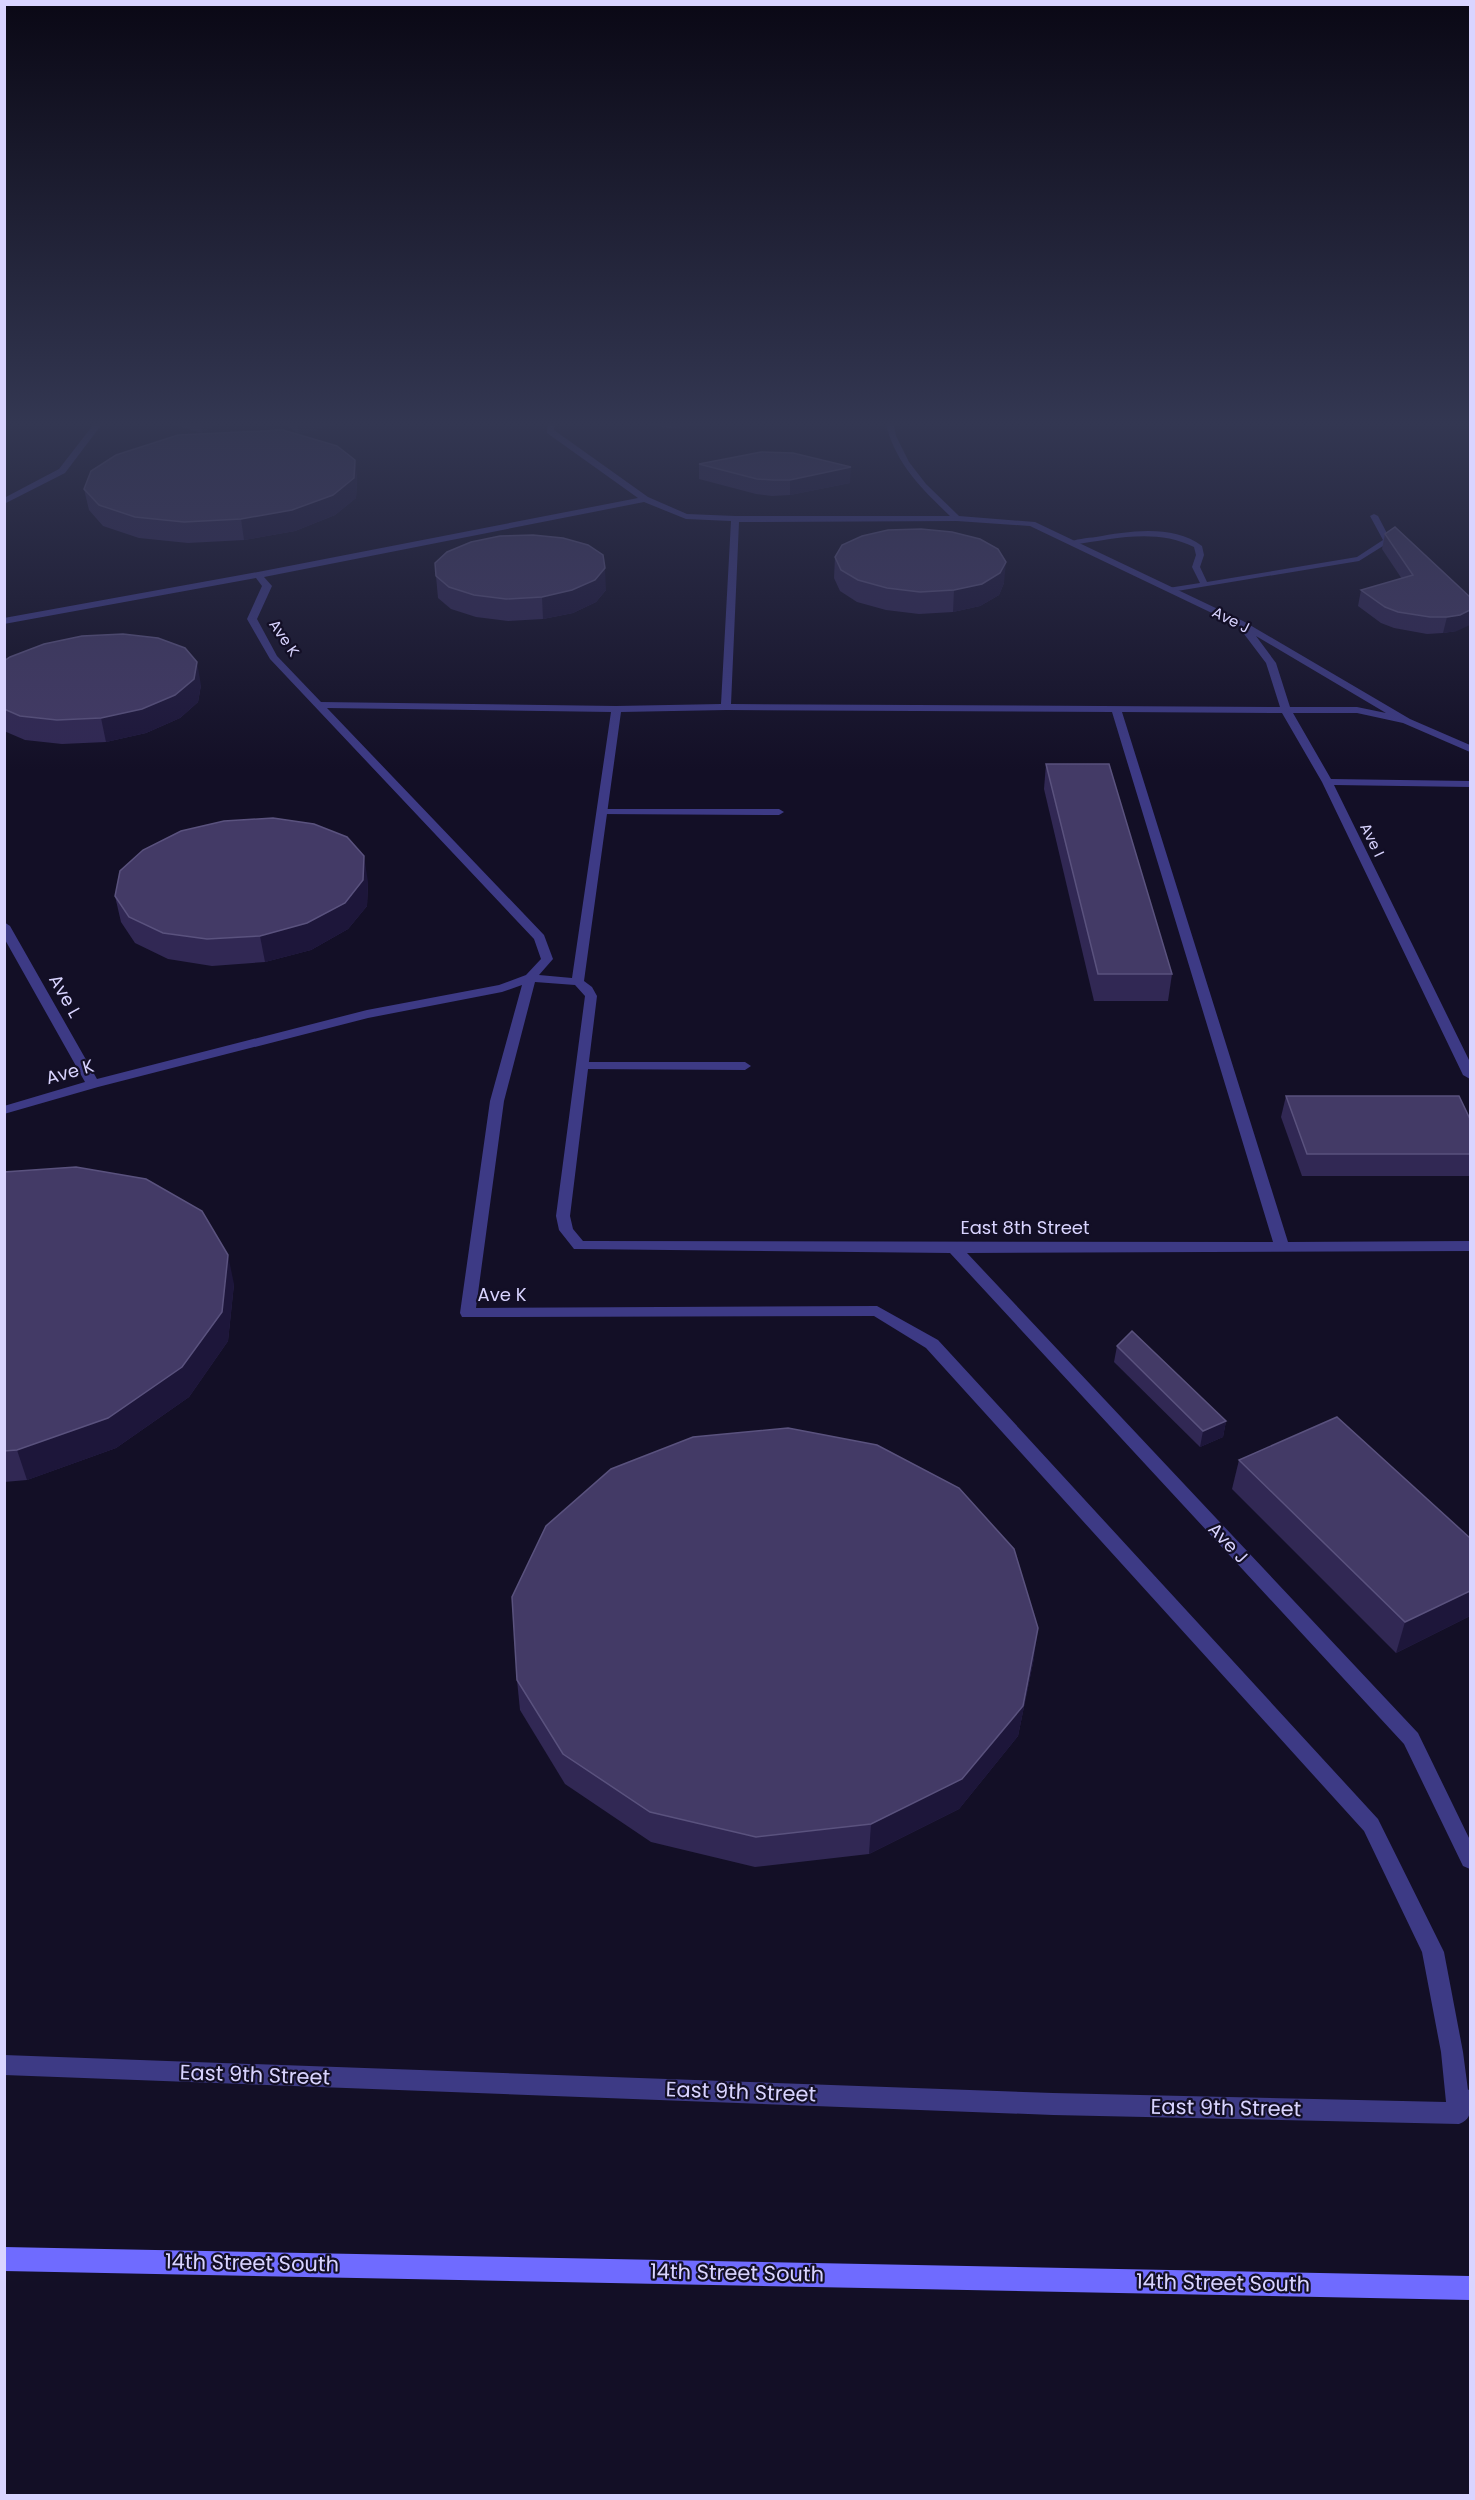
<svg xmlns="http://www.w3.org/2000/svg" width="1475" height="2500" font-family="Poppins,sans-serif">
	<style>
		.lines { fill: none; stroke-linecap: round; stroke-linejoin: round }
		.lane { fill: #3d3a85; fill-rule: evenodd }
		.street { fill: #3d3a85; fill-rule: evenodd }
		.secondary { fill: #6f6bff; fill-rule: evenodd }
		.wall { fill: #312854 }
		.shaded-wall { fill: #1d163a }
		.building { fill: #433a66; stroke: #5a527e; stroke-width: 1.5 }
		.labels { text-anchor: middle; stroke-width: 4.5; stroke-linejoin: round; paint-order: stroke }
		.far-street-label { font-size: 15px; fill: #d9d4ff; stroke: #130f26 }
		.street-label { font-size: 18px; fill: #d9d4ff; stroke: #130f26 }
		.near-street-label { font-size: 21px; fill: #d9d4ff; stroke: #130f26 }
	</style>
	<rect width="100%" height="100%" fill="#130f26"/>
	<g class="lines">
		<g class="lane">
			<path d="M1374,514L1378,516L1391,541L1359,561L1171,592H1168V588L1200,583L1192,567L1196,555L1194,547C1155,528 1114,539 1072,545L1068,543C1075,539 1087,538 1096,537C1129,531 1173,524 1202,546L1204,555L1200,567L1207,582L1357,557L1383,540L1370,516Z"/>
			<polygon points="602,809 779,809 784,812 779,815 598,814 597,812"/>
			<polygon points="582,1062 745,1062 751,1066 745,1070 578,1069 576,1066"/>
		</g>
		<g class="street">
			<polygon points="97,420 105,420 65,473 4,504 4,498 59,469"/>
			<path d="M548,420H556L554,430L648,497L687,514L735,516H950C920,487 894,462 885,420H893L896,436L909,462L926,484L959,516L1035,522L1243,621L1410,719L1470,745V752L1403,723L1357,713H1293L1331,779L1470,781V787L1334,785L1470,1062V1079L1463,1075L1322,782L1282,713L1122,712L1288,1242L1470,1241V1251L967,1253L1418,1733L1470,1840V1869L1463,1866L1404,1744L950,1253L574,1249L559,1230L556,1216L585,996L575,985L535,982L504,1101L476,1308L877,1306L938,1340L1378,1819L1444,1952L1463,2052L1468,2090L1470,2089C1470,2104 1475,2118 1459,2124L1053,2115L4,2075V2055L1053,2093L1446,2102L1441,2052L1422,1952L1364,1831L926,1348L874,1316L462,1317L460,1313L490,1101L522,985L502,992L368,1018L98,1087L4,1114V1106L85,1082L4,938V922L10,926L97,1079L367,1010L499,985L526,975L541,959L534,939L270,659L247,619L262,586L256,578L4,624V618L258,572L638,498L547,433ZM644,502L686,519L731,521L721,704L616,706L321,702L277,656L257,619L272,586L264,577ZM957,521L1030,526L1237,625L1242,628L1241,630L1266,663L1280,707L731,704L739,522ZM1256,636L1386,713L1357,707H1290L1276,663ZM327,708L611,712L572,978L539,975L553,959L544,935ZM726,710L1112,712L1273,1242L583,1241L573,1229L570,1216L597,996L592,987L584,981L621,712Z"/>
		</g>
		<polygon class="secondary" points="4,2247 1470,2276 1470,2300 4,2271"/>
	</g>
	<g class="wall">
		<polygon points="157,420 221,420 202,433"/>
		<polygon points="281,420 345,420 300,435 355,460 357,480 356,498 335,515 295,531 244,540 188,543 139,538 103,526 89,510 84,489 299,435"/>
		<polygon points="630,420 718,420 707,424 672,428 655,426"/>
		<polygon points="699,464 850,483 790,495 772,496 756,494 699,479"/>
		<polygon points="1385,534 1457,631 1443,633 1427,634 1394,628 1381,623 1358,606 1361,590 1402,579 1382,549"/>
		<polygon points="835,557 1004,583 999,595 980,606 953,612 919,614 886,610 857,602 840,591 834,578"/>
		<polygon points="436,576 606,590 596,602 573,613 543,619 508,621 476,617 451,609 438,598"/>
		<polygon points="4,661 201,685 198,702 180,718 146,733 106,742 62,744 25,740 4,731"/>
		<polygon points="1046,764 1172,974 1168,1001 1094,1001 1044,789"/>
		<polygon points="368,882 367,906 348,929 311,950 265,962 212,966 168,959 135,943 121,922 115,896"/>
		<polygon points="1286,1096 1470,1119 1470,1176 1302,1176 1281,1117"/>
		<polygon points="4,1172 234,1284 228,1341 189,1397 116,1448 27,1480 4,1482"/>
		<polygon points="1117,1346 1226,1421 1223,1437 1200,1447 1114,1362"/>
		<polygon points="1239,1460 1470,1538 1470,1616 1396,1653 1232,1489"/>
		<polygon points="1034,1658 1018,1736 959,1809 869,1854 755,1867 651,1842 565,1784 520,1710 517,1680"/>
	</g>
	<g class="shaded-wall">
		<polygon points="200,420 221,420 202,433"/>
		<polygon points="300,420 345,420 299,436 297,421"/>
		<polygon points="672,420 718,420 707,424 672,428"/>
		<polygon points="355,460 357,480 356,498 335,515 295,531 244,540 241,519"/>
		<polygon points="851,467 850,483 790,495 790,480"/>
		<polygon points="1006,562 1004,583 999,595 980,606 953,612 954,590"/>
		<polygon points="605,568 606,590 596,602 573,613 543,619 542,597"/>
		<polygon points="1470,610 1470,625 1457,631 1443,633 1447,617"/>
		<polygon points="197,662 201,685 198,702 180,718 146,733 106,742 101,718"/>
		<polygon points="364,856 368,882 367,906 348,929 311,950 265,962 260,936"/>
		<polygon points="228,1255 234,1284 228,1341 189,1397 116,1448 27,1480 17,1450"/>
		<polygon points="1226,1421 1223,1437 1200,1447 1203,1431"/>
		<polygon points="1470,1591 1470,1616 1396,1653 1405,1622"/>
		<polygon points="1038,1628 1034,1658 1018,1736 959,1809 869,1854 871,1824"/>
	</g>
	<g class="building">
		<polygon points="283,430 337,446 355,460 354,478 333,495 292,510 241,519 184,522 135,517 99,505 84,489 91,471 116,455 178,435"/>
		<polygon points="761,452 793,453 851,467 790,480 773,480 757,479 699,464"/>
		<polygon points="1395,527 1470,597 1470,610 1460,615 1447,617 1430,617 1398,612 1385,607 1361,590 1413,575 1385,534"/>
		<polygon points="921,529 952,532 980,539 998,549 1006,562 1000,573 982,584 954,590 920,592 887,588 858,580 841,570 835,557 842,545 862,536 888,530"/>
		<polygon points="533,535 563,538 588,545 603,555 605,568 595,580 572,590 542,597 506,599 474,595 449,587 436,576 435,563 447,552 471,542 500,536"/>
		<polygon points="123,634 158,638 185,648 197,662 194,679 175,695 142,709 101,718 57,720 20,716 4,709 4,661 10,657 44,644 82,636"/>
		<polygon points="1046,764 1109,764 1172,974 1098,974"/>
		<polygon points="273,818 314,824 347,837 364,856 363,880 345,903 307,923 260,936 207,939 163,933 129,917 115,896 120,871 143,850 181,831 224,821"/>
		<polygon points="1286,1096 1459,1096 1470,1119 1470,1154 1307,1154"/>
		<polygon points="76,1167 146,1179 202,1211 228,1255 222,1312 182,1367 108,1418 17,1450 4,1451 4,1172"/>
		<polygon points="1132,1331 1226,1421 1203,1431 1117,1346"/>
		<polygon points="1337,1417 1470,1538 1470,1591 1405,1622 1239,1460"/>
		<polygon points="788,1428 877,1445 959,1488 1014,1549 1038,1628 1023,1706 962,1779 871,1824 756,1837 650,1812 563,1754 517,1680 512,1597 546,1526 611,1469 693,1437"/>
	</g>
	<linearGradient id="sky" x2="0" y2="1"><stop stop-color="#0a0815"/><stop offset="0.55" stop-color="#333752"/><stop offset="1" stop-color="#333752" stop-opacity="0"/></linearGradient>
	<rect width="1475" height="770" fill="url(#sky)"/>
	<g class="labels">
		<g class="far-street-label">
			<text transform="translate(1231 620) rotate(27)" y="5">Ave J</text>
			<text transform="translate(284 638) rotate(56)" y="5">Ave K</text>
			<text transform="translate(1372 840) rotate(64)" y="5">Ave I</text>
		</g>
		<g class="street-label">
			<text transform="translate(65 996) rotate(61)" y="6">Ave L</text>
			<text transform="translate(70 1072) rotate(-16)" y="6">Ave K</text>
			<text x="1025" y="1234">East 8th Street</text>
			<text x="502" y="1301">Ave K</text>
			<text transform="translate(1228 1543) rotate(47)" y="6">Ave J</text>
		</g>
		<g class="near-street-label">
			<text transform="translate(255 2075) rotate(2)" y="7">East 9th Street</text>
			<text transform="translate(741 2092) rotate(2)" y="7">East 9th Street</text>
			<text transform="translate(1226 2108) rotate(1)" y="7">East 9th Street</text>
			<text transform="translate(252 2263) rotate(1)" y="7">14th Street South</text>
			<text transform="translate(737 2273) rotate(1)" y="7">14th Street South</text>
			<text transform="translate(1223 2283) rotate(1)" y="7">14th Street South</text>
		</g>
	</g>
	<rect width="1475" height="2500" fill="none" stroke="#d9d4ff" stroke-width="12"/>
</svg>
